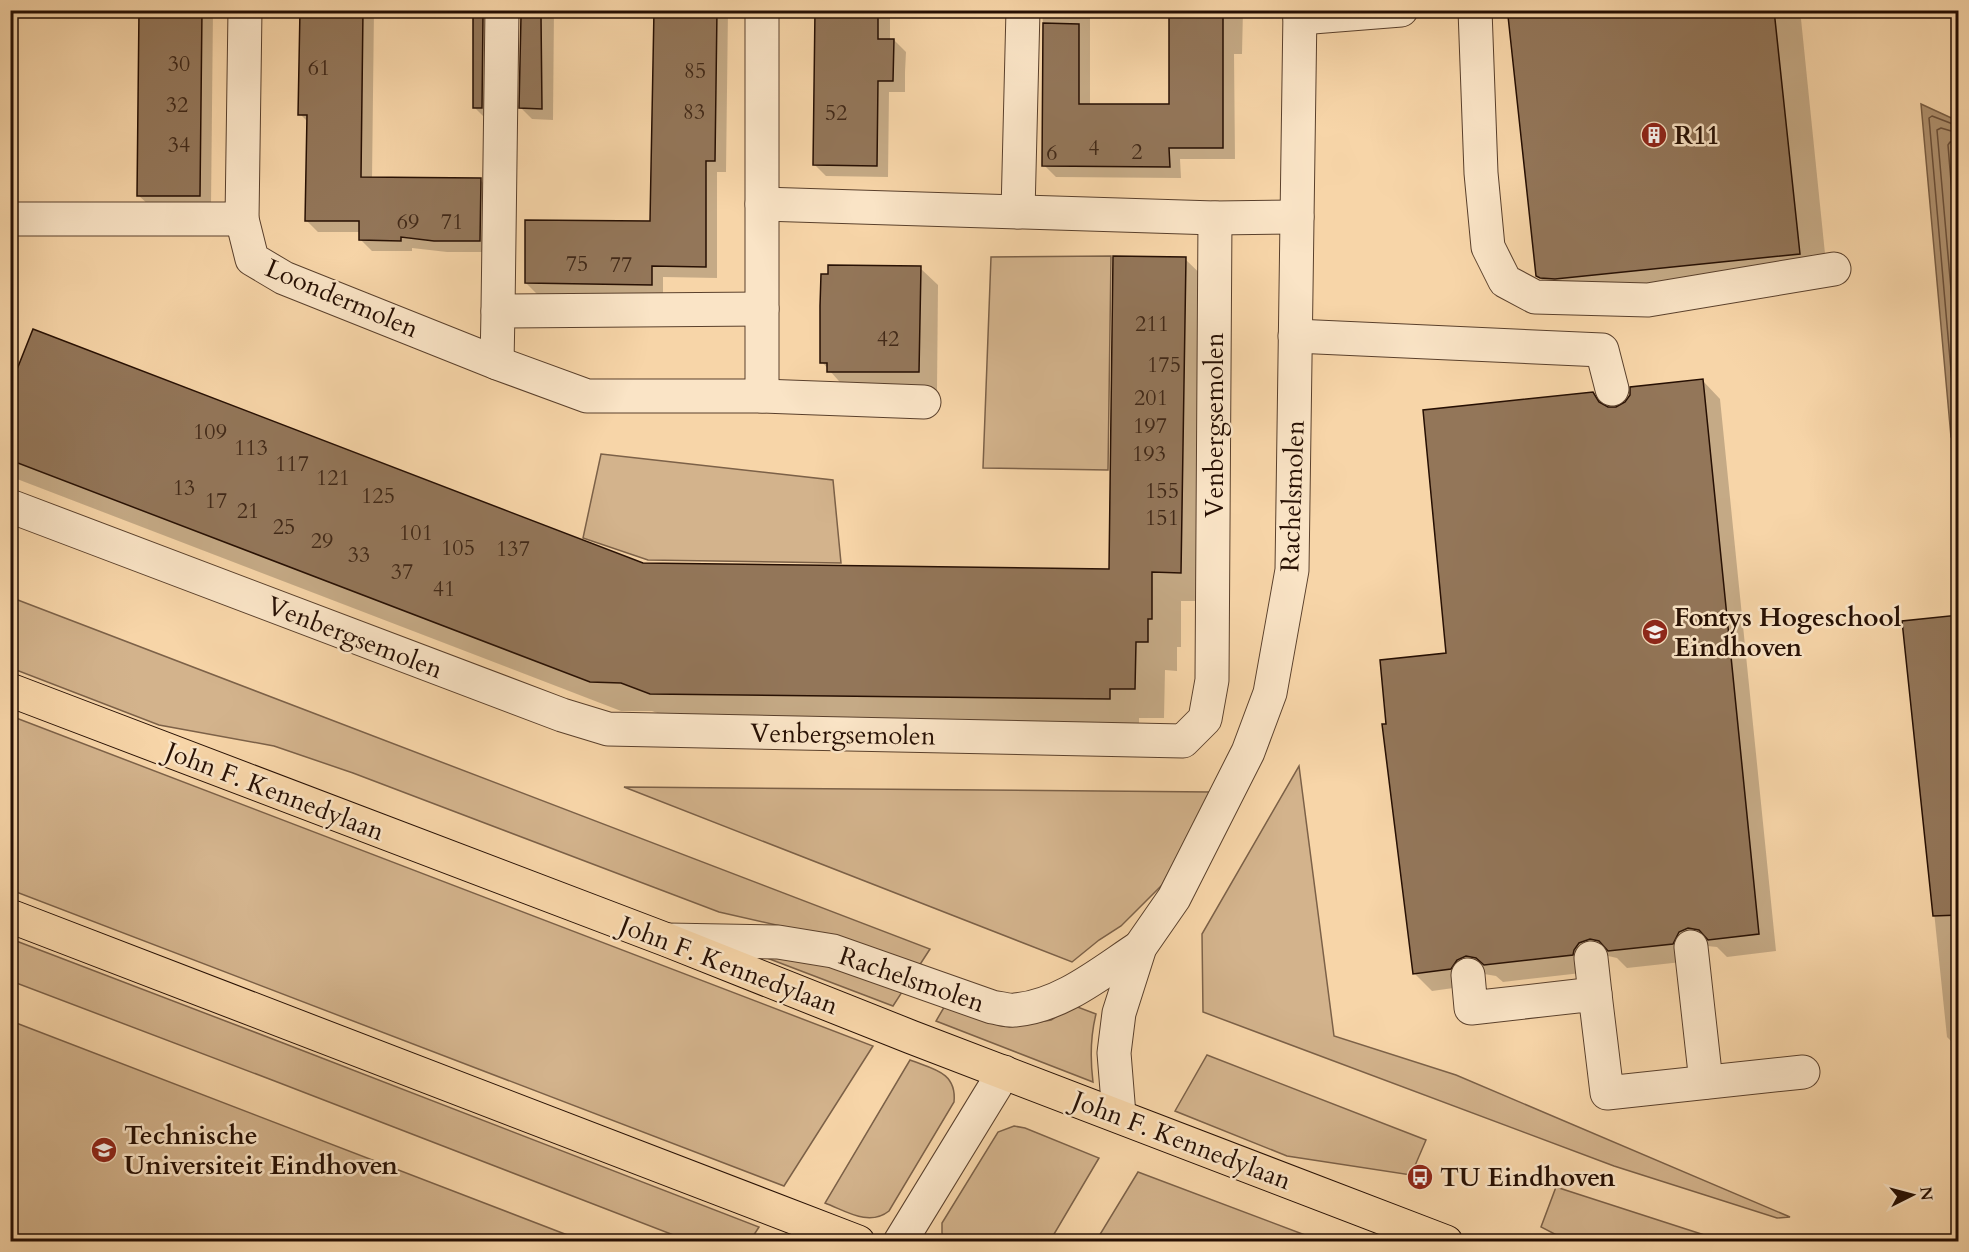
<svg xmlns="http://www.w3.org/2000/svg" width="1969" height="1252" font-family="Cardo,serif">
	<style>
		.green { fill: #d3b38c; stroke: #7c6148; stroke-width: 1.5 }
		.water { fill: #b09270; stroke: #795e44; stroke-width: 1.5 }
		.shadow { fill: #0003 }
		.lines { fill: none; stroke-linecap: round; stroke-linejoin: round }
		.shore { stroke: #6b503a; stroke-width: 1.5 }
		.building { fill: #937659; stroke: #260f03; stroke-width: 1.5 }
		.minor-casing { stroke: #5a402c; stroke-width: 35 }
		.major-casing { stroke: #260f03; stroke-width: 35 }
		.minor { stroke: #fae4c6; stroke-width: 33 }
		.major { stroke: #f7d5a8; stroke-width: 33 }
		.labels { text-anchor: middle; stroke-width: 5; stroke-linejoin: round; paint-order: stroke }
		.number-label { font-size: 22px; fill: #412918 }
		.poi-label { font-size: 26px; font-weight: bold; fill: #260f03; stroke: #fae4c6; text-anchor: start }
		.street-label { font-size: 26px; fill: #260f03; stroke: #fae4c6 }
	</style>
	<rect width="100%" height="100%" fill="#f7d5a8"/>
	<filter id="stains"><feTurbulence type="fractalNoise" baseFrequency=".00333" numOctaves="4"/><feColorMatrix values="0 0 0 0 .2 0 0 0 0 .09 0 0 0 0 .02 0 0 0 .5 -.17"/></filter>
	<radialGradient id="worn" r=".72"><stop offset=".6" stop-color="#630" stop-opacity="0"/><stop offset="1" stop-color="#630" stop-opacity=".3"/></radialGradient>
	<g class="green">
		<polygon points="1111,256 1108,470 983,468 991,257"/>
		<polygon points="601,454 833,480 841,563 648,560 583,538"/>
		<polygon points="10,597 930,949 919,966 838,939 719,912 353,773 274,746 159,725 11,668"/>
		<polygon points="10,716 11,716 873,1046 784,1186 11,890"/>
		<polygon points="1299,766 1334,1036 1456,1075 1790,1217 1777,1218 1614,1166 1203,1012 1202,934"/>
		<polygon points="624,787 1211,792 1162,885 1121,926 1099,940 1072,962"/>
		<polygon points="11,939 283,1043 759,1227 750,1241 689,1241 272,1080 11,981"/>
		<polygon points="769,951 849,970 904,989 893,1006 767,958"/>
		<path d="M946,1004L1017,1026L1051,1020L1075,1006L1096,1014C1090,1038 1090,1058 1093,1082L936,1021Z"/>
		<polygon points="11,1021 583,1241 11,1241"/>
		<polygon points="1207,1055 1426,1140 1411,1175 1287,1156 1175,1111"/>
		<path d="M910,1060C933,1069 957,1072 954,1102L889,1211C869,1227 846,1211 825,1203Z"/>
		<polygon points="1014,1126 1025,1128 1099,1158 1050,1241 945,1241 942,1233 942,1223 998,1132"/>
		<polygon points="1138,1172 1321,1241 1096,1241"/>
		<polygon points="1556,1187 1723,1241 1568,1241 1541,1227"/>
	</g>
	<polygon class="water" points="1921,104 1958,121 1958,436 1951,437"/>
	<g class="shadow">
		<polygon points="141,10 213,10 211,207 150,206 138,195"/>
		<polygon points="301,10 374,10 372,179 480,180 492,191 491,252 447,252 412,248 412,251 372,251 360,239 360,232 318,232 306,220 308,122 300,114"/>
		<polygon points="474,10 499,10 486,119 474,107"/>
		<polygon points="522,10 554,10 553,120 532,119 521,108"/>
		<polygon points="655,10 728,10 726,172 717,172 717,278 663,277 663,296 537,294 526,283 651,223"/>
		<polygon points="816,10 890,10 890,40 894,40 906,52 905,72 905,92 889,92 888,177 826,176 814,164"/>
		<polygon points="1042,10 1090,10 1090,105 1170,106 1170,10 1243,10 1242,54 1234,54 1235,159 1180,159 1181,178 1056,177 1044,165 1044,39"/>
		<polygon points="1572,10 1792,10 1801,19 1828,283 1567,305 1537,275"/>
		<polygon points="1185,259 1215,288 1210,601 1181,601 1181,647 1177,647 1177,671 1165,670 1164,718 1139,718 1139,728 681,722 652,711 621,711 17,479 10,473 10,391 643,564 1111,570"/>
		<polygon points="920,268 938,285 937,390 846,389 822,362 829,275"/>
		<polygon points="1703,381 1720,399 1776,951 1727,957 1717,947 1707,946 1691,961 1627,968 1617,958 1608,956 1597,961 1590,972 1503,982 1496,976 1484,974 1468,986 1432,991 1414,973 1388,725 1448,654 1593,393 1608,409 1616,409"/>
		<polygon points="1958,617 1958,1048 1947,1037 1904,622"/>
	</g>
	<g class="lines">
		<g class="shore">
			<polyline points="1958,126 1932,116 1929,118 1956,428 1958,431"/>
			<polyline points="1958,133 1941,128 1937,130 1958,369"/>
			<polyline points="1958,142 1950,142 1948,145 1958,267"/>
		</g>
	</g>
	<g class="building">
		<polygon points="139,10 202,10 200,196 137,196"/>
		<polygon points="300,10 363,10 361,177 481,178 480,241 434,241 401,237 401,241 359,240 359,221 305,221 307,115 298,115"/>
		<polygon points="654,10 717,10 715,161 706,161 706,267 652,266 652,285 525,283 525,220 650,221"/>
		<polygon points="815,10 878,10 878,39 894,39 893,81 878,81 877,166 813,165"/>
		<polygon points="1169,10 1223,10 1223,148 1169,148 1170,167 1042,166 1043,23 1079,24 1079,104 1169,104"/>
		<polygon points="1558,10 1774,10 1800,254 1555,279 1540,278 1536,276 1508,16"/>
		<polygon points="473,16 483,16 482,108 473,108"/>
		<polygon points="521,16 541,16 542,109 519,108"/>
		<polygon points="1113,256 1186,257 1181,573 1152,572 1152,619 1148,619 1148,642 1136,642 1135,689 1110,689 1110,699 650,694 621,683 590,682 10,460 10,387 33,329 643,563 1109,569"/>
		<polygon points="828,265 921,266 919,372 827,372 827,363 820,363 820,306 821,274 828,274"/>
		<polygon points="1703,379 1759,934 1708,940 1699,930 1688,928 1679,932 1673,944 1608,951 1599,941 1590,939 1579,943 1574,950 1573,955 1484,965 1476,958 1466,956 1457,960 1451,969 1413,974 1382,724 1386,724 1380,660 1446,653 1423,410 1593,392 1599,402 1608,407 1616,407 1625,402 1630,395 1630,387"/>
		<polygon points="1959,615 1959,915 1933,916 1902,621"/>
	</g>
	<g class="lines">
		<g class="minor-casing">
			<g id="minor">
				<polyline points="245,10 242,219 252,259 284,278 497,363 587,396 762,396 924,402"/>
				<polyline points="762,10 762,396"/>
				<polyline points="1475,10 1481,173 1488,247 1505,281 1535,297 1648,300 1834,269"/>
				<polyline points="1300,18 1401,10"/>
				<polyline points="762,204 1215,218 1297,217"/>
				<polyline points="1018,212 1023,10"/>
				<polyline points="10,219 242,219"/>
				<polyline points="498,311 502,10"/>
				<polyline points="1295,336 1602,350 1612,389"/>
				<polyline points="497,363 498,311 762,309"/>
				<polyline points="10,506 562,715 608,729 1183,741 1205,719 1212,680 1215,218"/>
				<path d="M668,940L778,942L833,951L992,1007C1000,1008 1008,1011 1015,1010C1062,1006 1103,971 1140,947"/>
				<polyline points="1691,947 1706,1082"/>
				<polyline points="1591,958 1595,994"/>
				<polyline points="1468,975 1471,1008 1595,994 1607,1093 1803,1072"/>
				<polyline points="1119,1115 1114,1053 1119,1013 1140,947 1174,898 1248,752 1270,693 1292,570 1300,10"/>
				<polyline points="900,1242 1004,1072"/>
			</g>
		</g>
		<g class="major-casing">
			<g id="major">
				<polyline points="10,690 667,940 911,1037 1446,1242"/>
				<polyline points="10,916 858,1242"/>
			</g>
		</g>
		<use href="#minor" class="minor"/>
		<use href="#major" class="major"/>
	</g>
	<defs>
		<g id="building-disc" transform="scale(1.35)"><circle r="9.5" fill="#8f2418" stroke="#fae4c6"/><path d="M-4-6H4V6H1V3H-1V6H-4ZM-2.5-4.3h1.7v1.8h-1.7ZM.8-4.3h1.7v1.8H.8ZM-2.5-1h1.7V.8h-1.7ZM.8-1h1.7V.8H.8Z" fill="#fff"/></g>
		<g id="university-disc" transform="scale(1.35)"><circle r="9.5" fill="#8f2418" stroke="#fae4c6"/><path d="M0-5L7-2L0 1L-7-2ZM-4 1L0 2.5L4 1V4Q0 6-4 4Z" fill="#fff"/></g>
		<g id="bus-disc" transform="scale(1.35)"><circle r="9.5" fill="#8f2418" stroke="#fae4c6"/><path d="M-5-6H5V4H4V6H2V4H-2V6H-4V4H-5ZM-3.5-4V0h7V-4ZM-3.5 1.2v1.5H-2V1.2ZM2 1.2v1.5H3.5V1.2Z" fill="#fff"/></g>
	</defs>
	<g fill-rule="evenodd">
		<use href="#building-disc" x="1654" y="135"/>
		<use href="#university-disc" x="1655" y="632"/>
		<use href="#university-disc" x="104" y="1150"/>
		<use href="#bus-disc" x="1420" y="1177"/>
	</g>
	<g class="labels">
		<g class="number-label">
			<text x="179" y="71">30</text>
			<text x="319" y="75">61</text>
			<text x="695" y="78">85</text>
			<text x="177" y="112">32</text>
			<text x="694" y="119">83</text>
			<text x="836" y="120">52</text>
			<text x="179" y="152">34</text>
			<text x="1094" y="155">4</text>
			<text x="1137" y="159">2</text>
			<text x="1052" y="160">6</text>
			<text x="408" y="229">69</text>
			<text x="452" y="229">71</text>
			<text x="577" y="271">75</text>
			<text x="621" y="272">77</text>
			<text x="1152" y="331">211</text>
			<text x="888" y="346">42</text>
			<text x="1164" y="372">175</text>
			<text x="1151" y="405">201</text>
			<text x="1150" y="433">197</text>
			<text x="210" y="439">109</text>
			<text x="251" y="455">113</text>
			<text x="1149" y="461">193</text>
			<text x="292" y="471">117</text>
			<text x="333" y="485">121</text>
			<text x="184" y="495">13</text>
			<text x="1162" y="498">155</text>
			<text x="378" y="503">125</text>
			<text x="216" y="508">17</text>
			<text x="248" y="518">21</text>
			<text x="1162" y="525">151</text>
			<text x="284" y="534">25</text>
			<text x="416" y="540">101</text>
			<text x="322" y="548">29</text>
			<text x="458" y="555">105</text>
			<text x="513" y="556">137</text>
			<text x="359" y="562">33</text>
			<text x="402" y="579">37</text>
			<text x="444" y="596">41</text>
		</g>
		<g class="poi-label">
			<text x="1674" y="144">R11</text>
			<text x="1674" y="626">Fontys Hogeschool<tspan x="1674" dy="30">Eindhoven</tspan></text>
			<text x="124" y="1144">Technische<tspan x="124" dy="30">Universiteit Eindhoven</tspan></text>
			<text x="1440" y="1186">TU Eindhoven</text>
		</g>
		<g class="street-label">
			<text transform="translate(342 298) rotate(23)" y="9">Loondermolen</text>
			<text transform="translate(1214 425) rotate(-90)" y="9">Venbergsemolen</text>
			<text transform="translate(1292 496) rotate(-88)" y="9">Rachelsmolen</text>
			<text transform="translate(355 637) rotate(21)" y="9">Venbergsemolen</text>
			<text transform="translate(843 734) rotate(1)" y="9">Venbergsemolen</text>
			<text transform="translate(275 791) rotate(21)" y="9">John F. Kennedylaan</text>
			<text transform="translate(729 965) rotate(21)" y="9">John F. Kennedylaan</text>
			<text transform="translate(912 979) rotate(19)" y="9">Rachelsmolen</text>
			<text transform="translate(1182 1140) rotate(21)" y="9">John F. Kennedylaan</text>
		</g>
	</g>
	<rect width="1969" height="1252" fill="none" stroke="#f7d5a8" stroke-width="36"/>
	<rect x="12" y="12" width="1945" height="1228" fill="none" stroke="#260f03" stroke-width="3"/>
	<rect x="18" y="18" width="1933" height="1216" fill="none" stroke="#260f03" stroke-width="1.5"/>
	<g transform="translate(1912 1195) rotate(84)" stroke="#fae4c6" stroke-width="4.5" paint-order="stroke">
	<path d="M0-4.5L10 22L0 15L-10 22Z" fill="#260f03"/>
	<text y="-9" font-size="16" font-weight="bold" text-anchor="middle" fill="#260f03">N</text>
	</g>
	<rect width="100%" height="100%" filter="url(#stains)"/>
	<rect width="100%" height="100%" fill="url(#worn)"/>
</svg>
